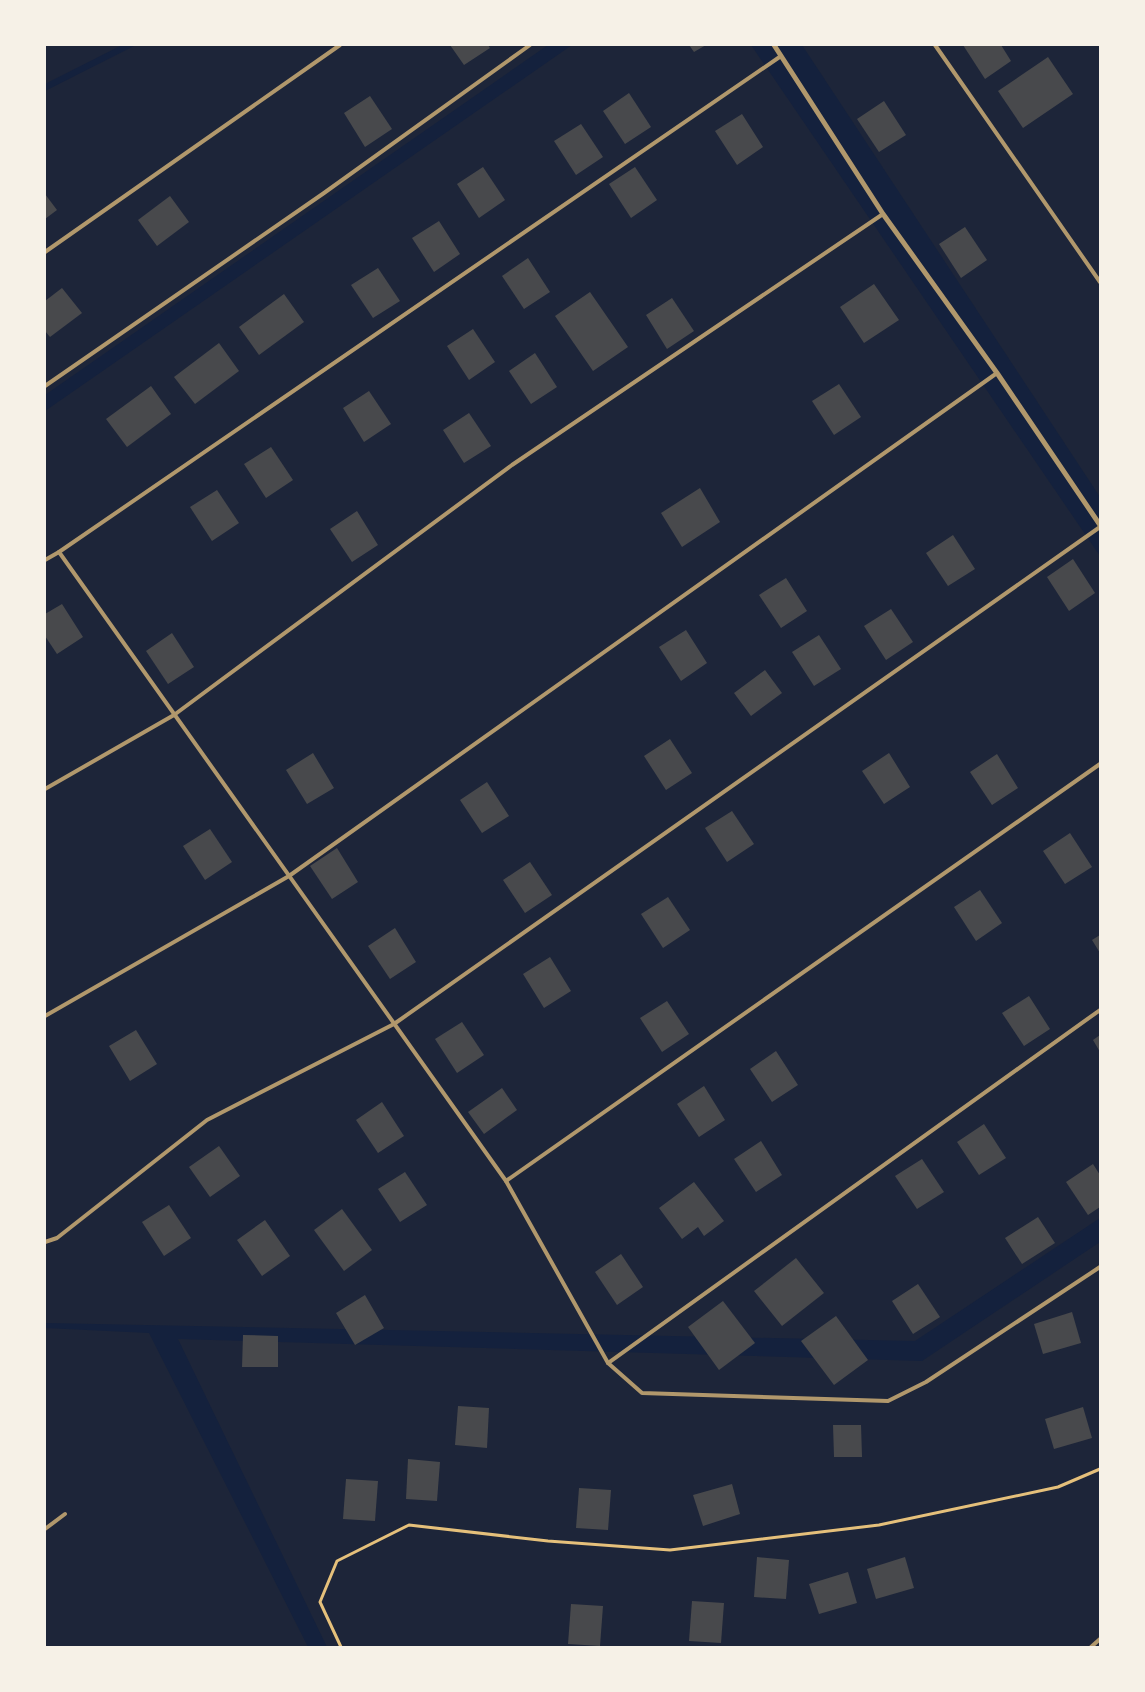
<svg xmlns="http://www.w3.org/2000/svg" width="1145" height="1692" font-family="Montserrat,sans-serif">
	<style>
		.green { fill: #1d2539 }
		.building { fill: #48494c }
		.lines { fill: none; stroke-linecap: round; stroke-linejoin: round }
		.path { stroke: #e5c07b; stroke-width: 3 }
		.service { stroke: #b1986c; stroke-width: 4 }
		.minor { stroke: #b1986c; stroke-width: 5 }
	</style>
	<rect width="100%" height="100%" fill="#14213d"/>
	<g class="green">
		<polygon points="45,45 122,45 45,84"/>
		<polygon points="136,45 548,45 45,395 45,91"/>
		<polygon points="572,45 751,45 1100,556 1100,1218 915,1341 45,1323 45,411"/>
		<polygon points="802,45 1100,45 1100,497"/>
		<polygon points="1100,1242 1100,1647 327,1647 178,1339 922,1361"/>
		<polygon points="45,1328 149,1333 308,1647 45,1647"/>
	</g>
	<g class="building">
		<polygon points="450,45 488,45 490,48 464,65"/>
		<polygon points="689,45 706,45 694,52"/>
		<polygon points="963,45 1001,45 1011,61 985,79"/>
		<polygon points="1048,57 1073,94 1023,128 998,91"/>
		<polygon points="629,93 651,127 625,144 603,111"/>
		<polygon points="370,96 392,129 365,147 344,113"/>
		<polygon points="884,101 906,135 879,152 857,119"/>
		<polygon points="742,114 763,147 737,165 715,131"/>
		<polygon points="581,124 603,157 576,175 554,141"/>
		<polygon points="483,167 505,200 479,218 457,184"/>
		<polygon points="635,167 657,200 631,218 609,184"/>
		<polygon points="45,194 57,210 45,219"/>
		<polygon points="170,196 189,222 157,246 138,220"/>
		<polygon points="439,221 460,254 434,272 412,238"/>
		<polygon points="965,227 987,260 961,278 939,244"/>
		<polygon points="528,258 550,292 524,309 502,276"/>
		<polygon points="378,268 400,301 373,318 351,285"/>
		<polygon points="874,284 899,320 864,343 840,307"/>
		<polygon points="62,288 82,313 50,337 45,331 45,301"/>
		<polygon points="590,292 628,347 593,371 555,316"/>
		<polygon points="284,294 304,322 259,355 239,327"/>
		<polygon points="672,298 694,331 667,349 646,315"/>
		<polygon points="473,329 495,362 469,380 447,346"/>
		<polygon points="219,343 239,371 195,404 174,377"/>
		<polygon points="535,353 557,387 531,404 509,371"/>
		<polygon points="839,384 861,417 834,435 812,401"/>
		<polygon points="151,386 171,414 127,447 106,419"/>
		<polygon points="369,391 391,424 364,442 343,408"/>
		<polygon points="469,413 491,446 464,463 443,430"/>
		<polygon points="271,447 293,480 266,498 244,464"/>
		<polygon points="700,488 720,522 682,547 661,513"/>
		<polygon points="217,490 239,523 212,541 190,507"/>
		<polygon points="357,511 378,545 352,562 330,529"/>
		<polygon points="953,535 975,569 948,586 926,553"/>
		<polygon points="1073,559 1095,593 1069,611 1047,577"/>
		<polygon points="786,578 807,611 781,628 759,595"/>
		<polygon points="62,604 83,637 57,654 45,636 45,614"/>
		<polygon points="891,609 913,642 886,660 864,626"/>
		<polygon points="686,630 707,663 681,681 659,647"/>
		<polygon points="172,633 194,667 168,684 146,651"/>
		<polygon points="819,635 841,669 814,686 792,652"/>
		<polygon points="765,670 782,693 751,716 734,693"/>
		<polygon points="670,739 692,773 666,790 644,756"/>
		<polygon points="313,753 334,788 307,804 286,770"/>
		<polygon points="889,753 910,787 884,804 862,771"/>
		<polygon points="997,754 1018,788 992,805 970,772"/>
		<polygon points="487,782 509,816 482,833 460,800"/>
		<polygon points="732,811 754,844 727,862 705,828"/>
		<polygon points="210,829 232,862 205,880 183,846"/>
		<polygon points="1070,833 1092,867 1065,884 1043,851"/>
		<polygon points="337,848 358,882 332,899 310,866"/>
		<polygon points="530,862 552,895 525,913 503,880"/>
		<polygon points="980,890 1002,923 976,941 954,907"/>
		<polygon points="668,897 690,930 663,948 641,914"/>
		<polygon points="395,928 416,962 390,979 368,946"/>
		<polygon points="1100,935 1100,953 1092,940"/>
		<polygon points="550,957 571,991 544,1008 523,974"/>
		<polygon points="1029,996 1050,1029 1024,1046 1002,1013"/>
		<polygon points="667,1001 689,1034 662,1052 640,1018"/>
		<polygon points="462,1022 484,1055 457,1073 435,1039"/>
		<polygon points="136,1030 157,1064 130,1081 109,1046"/>
		<polygon points="1100,1035 1100,1052 1093,1040"/>
		<polygon points="776,1051 798,1085 772,1102 750,1069"/>
		<polygon points="704,1086 725,1120 699,1137 677,1104"/>
		<polygon points="502,1088 517,1110 484,1134 468,1112"/>
		<polygon points="382,1102 404,1136 378,1153 356,1120"/>
		<polygon points="984,1124 1006,1158 979,1175 957,1142"/>
		<polygon points="761,1141 782,1175 756,1192 734,1159"/>
		<polygon points="219,1146 240,1176 210,1197 189,1167"/>
		<polygon points="922,1159 944,1192 917,1209 895,1176"/>
		<polygon points="1093,1164 1100,1175 1100,1207 1088,1215 1066,1182"/>
		<polygon points="405,1172 427,1205 400,1222 378,1189"/>
		<polygon points="694,1182 724,1221 704,1236 698,1227 682,1239 659,1208"/>
		<polygon points="169,1205 191,1238 164,1256 142,1222"/>
		<polygon points="342,1209 372,1250 344,1271 314,1230"/>
		<polygon points="1038,1217 1055,1243 1022,1264 1005,1238"/>
		<polygon points="265,1220 290,1256 262,1276 237,1240"/>
		<polygon points="621,1254 643,1287 617,1305 595,1272"/>
		<polygon points="796,1258 824,1293 782,1326 754,1291"/>
		<polygon points="918,1284 940,1317 913,1334 892,1301"/>
		<polygon points="365,1295 384,1328 355,1345 336,1313"/>
		<polygon points="723,1301 755,1343 719,1370 688,1327"/>
		<polygon points="1072,1312 1081,1343 1043,1354 1034,1324"/>
		<polygon points="836,1316 868,1360 834,1385 801,1341"/>
		<polygon points="243,1335 278,1336 278,1367 242,1367"/>
		<polygon points="458,1406 489,1408 487,1448 455,1445"/>
		<polygon points="1083,1407 1092,1438 1054,1449 1045,1419"/>
		<polygon points="833,1425 861,1425 862,1457 834,1457"/>
		<polygon points="408,1459 440,1462 437,1501 406,1499"/>
		<polygon points="346,1479 378,1481 375,1521 343,1519"/>
		<polygon points="732,1484 740,1514 703,1526 693,1495"/>
		<polygon points="579,1488 611,1490 608,1530 576,1528"/>
		<polygon points="757,1557 789,1560 786,1599 754,1597"/>
		<polygon points="905,1557 914,1588 876,1599 867,1569"/>
		<polygon points="848,1572 857,1603 819,1614 809,1584"/>
		<polygon points="692,1601 724,1603 721,1643 689,1641"/>
		<polygon points="571,1604 603,1606 600,1646 568,1644"/>
	</g>
	<g class="lines">
		<polyline class="path" points="341,1647 320,1602 337,1561 409,1525 548,1541 670,1550 879,1525 1058,1487 1100,1469"/>
		<g class="service">
			<polyline points="935,45 1100,282"/>
			<polyline points="781,56 59,552 506,1181 608,1363 642,1393 888,1401 926,1382 1100,1267"/>
			<polyline points="45,252 340,45"/>
			<polyline points="45,386 324,193 530,45"/>
			<polyline points="45,560 59,552"/>
			<polyline points="45,789 174,715 512,465 883,214"/>
			<polyline points="45,1016 289,876 997,373"/>
			<polyline points="506,1181 1100,764"/>
			<polyline points="45,1242 57,1238 207,1120 394,1024 1100,527"/>
			<polyline points="608,1363 1100,1010"/>
			<polyline points="45,1529 65,1514"/>
			<polyline points="1091,1647 1100,1639"/>
		</g>
		<polyline class="minor" points="774,45 883,214 997,373 1100,525"/>
	</g>
	<rect width="1145" height="1692" fill="none" stroke="#f6f1e7" stroke-width="92"/>
</svg>
